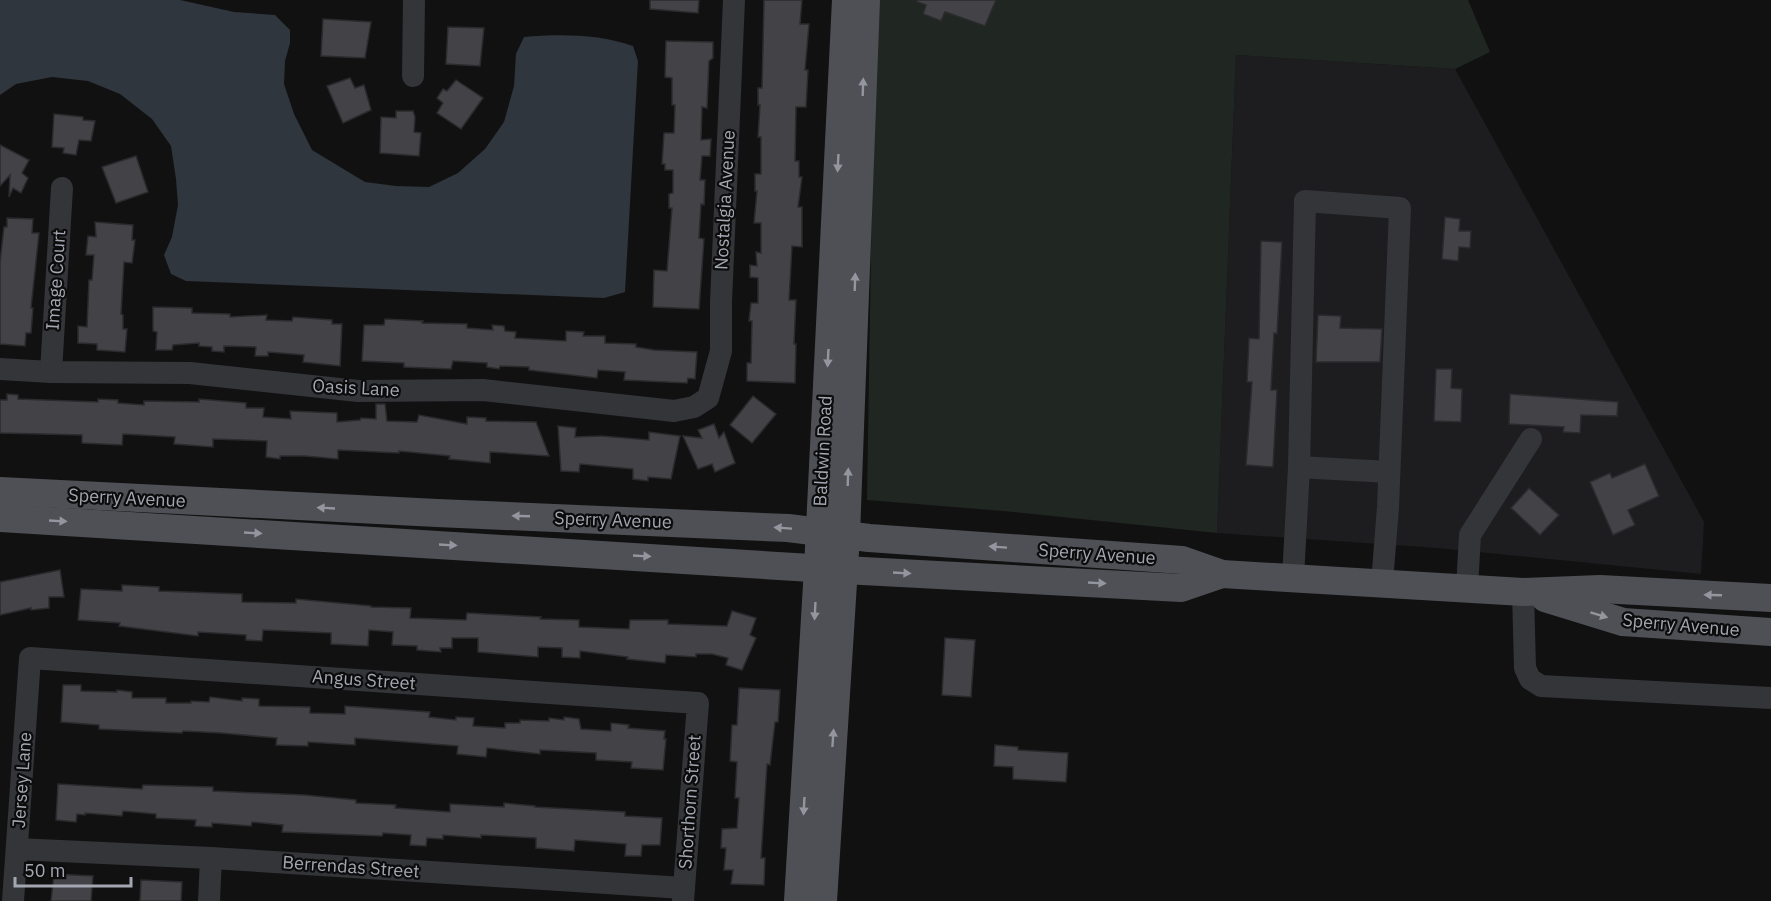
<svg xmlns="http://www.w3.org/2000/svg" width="1771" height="901" font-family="'IBM Plex Sans',sans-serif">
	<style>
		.built { fill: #1d1d1f }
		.green { fill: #202621 }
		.water { fill: #30363d }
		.building { fill: #434347; stroke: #2b2b2e; stroke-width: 1.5 }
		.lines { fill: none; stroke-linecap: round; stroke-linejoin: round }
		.minor { stroke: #343539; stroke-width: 22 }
		.major { stroke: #4f5055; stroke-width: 28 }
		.oneway { fill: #93969f }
		.labels { text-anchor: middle; stroke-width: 4.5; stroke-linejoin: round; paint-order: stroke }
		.street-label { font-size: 18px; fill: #a4a7b1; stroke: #0c0c0d }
	</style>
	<rect width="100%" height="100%" fill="#111112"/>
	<polygon class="built" points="1236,55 1455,69 1704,522 1701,574 1438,548 1217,533"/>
	<polygon class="green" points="875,0 1468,0 1490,52 1455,69 1236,55 1217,533 1003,511 867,500"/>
	<path class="water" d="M0,0H180L234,12L275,15L290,30V43L285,61L284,84L294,114L312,150L365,182L396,186L429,187L458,173L485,149L504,122L514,86L516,54L524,37C559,34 599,34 633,46L638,61L625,292L604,298L186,281L171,274L164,255L172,237L178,205L176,179L171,146L152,119L120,94L88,81L52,77L16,84L0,95Z"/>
	<g class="building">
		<polygon points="650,0 699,0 698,13 650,9"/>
		<polygon points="764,0 802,0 800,24 809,24 805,70 808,70 806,107 796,107 795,161 799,161 799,177 802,177 798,207 802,207 802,247 792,246 789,300 796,300 794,344 796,344 795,383 747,381 747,363 751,363 752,321 749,321 751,303 758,303 758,278 750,277 750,265 757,266 756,252 761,253 761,223 754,223 757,191 755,191 755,174 761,174 761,137 758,137 760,105 758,105 758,88 762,88"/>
		<polygon points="917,0 996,0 985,26 945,12 941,21 923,14 926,5 917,2"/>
		<polygon points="323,19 371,22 365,58 321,56"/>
		<polygon points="448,27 484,28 480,66 446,64"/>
		<polygon points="666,41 713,42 713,58 709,61 707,108 702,107 701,140 711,139 710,156 702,156 700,180 705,180 704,205 701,204 699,238 704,239 699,309 653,307 654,270 667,271 672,208 669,208 669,194 673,193 673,170 665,170 665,164 662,164 664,133 674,133 675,105 672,105 672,78 665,77"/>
		<polygon points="350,78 355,88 364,85 371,110 343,123 327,86"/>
		<polygon points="456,80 483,98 461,129 437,113 443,103 437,98 443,89 447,91"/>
		<polygon points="396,111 413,111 415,117 414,132 421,133 419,156 380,153 381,117 396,118"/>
		<polygon points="54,114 83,117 83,120 95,121 91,141 79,140 76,155 63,153 64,148 52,147"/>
		<polygon points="0,145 29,160 22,173 28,178 21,193 13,188 9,197 10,175 0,186"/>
		<polygon points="136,156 148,192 116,203 102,167"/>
		<polygon points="1445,217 1460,219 1459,231 1471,231 1470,248 1459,247 1458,261 1442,259"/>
		<polygon points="7,218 33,219 32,233 39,233 31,308 33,308 31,333 26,333 25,346 0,344 0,262 4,227 7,227"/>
		<polygon points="95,222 133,225 132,240 135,240 132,263 124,262 121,314 123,315 123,329 127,329 125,352 97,350 97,344 78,343 78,326 87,327 89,280 92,280 94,255 86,255 88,236 96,237"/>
		<polygon points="1261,241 1282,242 1277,334 1274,333 1271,390 1277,390 1273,467 1246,465 1252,382 1247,382 1249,338 1259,339"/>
		<polygon points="153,307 192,308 192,313 230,314 230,317 267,315 266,320 292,321 293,317 332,320 332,324 342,324 340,366 303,362 304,355 268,352 268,356 255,356 256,347 224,346 224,352 212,351 212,347 199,346 199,343 173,345 172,350 156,350 157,332 153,331"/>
		<polygon points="1318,315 1341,316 1340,328 1382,329 1380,362 1316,362"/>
		<polygon points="385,319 423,321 422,323 467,324 467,328 493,330 492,325 504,326 505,331 516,332 515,338 566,341 566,331 584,332 583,336 605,336 605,343 636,344 636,347 654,350 697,352 695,379 688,378 687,383 624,380 625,372 598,370 597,378 529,370 529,367 500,366 499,369 487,367 487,363 453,361 451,369 404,367 404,363 362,361 364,325 384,325"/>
		<polygon points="1436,369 1452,369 1451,388 1462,389 1461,422 1434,421"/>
		<polygon points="7,394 18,395 18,399 98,402 98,399 118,400 118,403 144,405 144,401 199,402 199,399 246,403 246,408 264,408 263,417 291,419 290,411 337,413 337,422 360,420 361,418 376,419 376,404 385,404 387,421 417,422 419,415 467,424 467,417 486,418 486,421 536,422 549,456 490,452 490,463 449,459 450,456 399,451 399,453 338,450 338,459 305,456 280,456 280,459 266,457 267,441 213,439 213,447 174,444 175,437 123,434 122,445 82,443 82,435 0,433 0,400 7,400"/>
		<polygon points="1510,394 1618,402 1617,416 1581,415 1580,433 1563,432 1564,427 1509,424"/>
		<polygon points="753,396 776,414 752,443 730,425"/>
		<polygon points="714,424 719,438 724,432 735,463 715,472 712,464 698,469 683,436 702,438 698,430"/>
		<polygon points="558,426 576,428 575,437 601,436 649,440 649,432 680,436 671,479 648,477 648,481 633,479 633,469 580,464 579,472 561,471"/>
		<polygon points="1645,464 1659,496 1628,510 1635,525 1613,535 1590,482 1610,473 1612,478"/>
		<polygon points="1529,488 1559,515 1540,535 1511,508"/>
		<polygon points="60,570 64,597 49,597 49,608 31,610 31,608 0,615 0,582"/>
		<polygon points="122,585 159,587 159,591 242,594 242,602 296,603 296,599 371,606 371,607 411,608 410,618 466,620 467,613 541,617 540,619 579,620 579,627 629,629 630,620 668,620 668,624 727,626 732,611 756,618 750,635 756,638 742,670 726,665 728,658 712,654 696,654 696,657 666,655 665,663 627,659 628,657 580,651 580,658 562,657 562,648 538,647 538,657 478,652 478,638 452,638 452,648 440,648 441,652 417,650 417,646 392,645 393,632 369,630 368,646 331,644 331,633 263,630 262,641 246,640 246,635 198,632 198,636 119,626 120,623 78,620 81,589 122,591"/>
		<polygon points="945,638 975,640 971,697 942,695"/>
		<polygon points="63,685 81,685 81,691 117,692 117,690 132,692 132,698 166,698 166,703 191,703 191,701 209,702 210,697 242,701 242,698 259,699 259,706 310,707 310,713 345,714 345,706 430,712 429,717 456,720 456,717 474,718 473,726 505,728 505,723 520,723 520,720 549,721 549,718 564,720 564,717 579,719 581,729 611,731 611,723 629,725 628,728 665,731 664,739 666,739 663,770 631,768 632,762 596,760 596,753 540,750 540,754 487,748 486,757 457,754 458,746 355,738 355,745 308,742 308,746 276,745 277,738 221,733 183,731 182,733 99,729 99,725 61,722"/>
		<polygon points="739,688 780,690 778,722 775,722 770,765 767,764 761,858 765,858 764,885 731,884 733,870 724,870 726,848 721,848 722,829 737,828 739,798 735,798 737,762 730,761 732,725 737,725"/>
		<polygon points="995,745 1018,747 1018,750 1068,753 1066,782 1013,779 1013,767 994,766"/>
		<polygon points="58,784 142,789 143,785 213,787 213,791 304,795 356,800 356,803 396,805 395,808 450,812 450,804 504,807 504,803 535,806 535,807 625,812 625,816 662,818 660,845 642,845 641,856 625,856 626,844 575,840 574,851 536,848 536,838 481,835 481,838 443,835 443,839 427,838 426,846 410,845 411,835 383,833 382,836 282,832 283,825 252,822 251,826 212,823 212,827 195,826 196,820 156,818 156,814 123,811 122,816 85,813 85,815 77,814 76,822 56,820"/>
		<polygon points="54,874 93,876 91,901 51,901"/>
		<polygon points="141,880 182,882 181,901 140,901"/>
	</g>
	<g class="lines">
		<g class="minor">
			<polyline points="413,76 414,0"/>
			<polyline points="0,369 51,372 190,373 358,391 483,390 674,411 694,407 708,398 721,351 721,302 734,0"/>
			<polyline points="51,372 62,188"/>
			<polyline points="1299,467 1389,472"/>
			<polyline points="1293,578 1299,467 1305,201 1400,208 1388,507 1382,583"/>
			<polyline points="1467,588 1470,535 1531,439"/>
			<polyline points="1523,592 1525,668 1530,679 1541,686 1771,698"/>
			<polyline points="17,849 211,858 684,888"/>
			<polyline points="13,901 30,658 698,703 683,901"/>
			<polyline points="209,901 211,858"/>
		</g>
		<g class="major">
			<polyline points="0,491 437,513 788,528 869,538 1182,560 1222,574 1523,592 1600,589 1771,598"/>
			<polyline points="0,518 844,570 1181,588 1222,574"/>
			<polyline points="1545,598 1623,622 1771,632"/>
			<polyline points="798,901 818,568 846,0"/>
			<polyline points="823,901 846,535 866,0"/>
		</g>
	</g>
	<defs><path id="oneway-solid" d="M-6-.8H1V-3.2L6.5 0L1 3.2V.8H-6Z" transform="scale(1.5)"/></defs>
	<g class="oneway">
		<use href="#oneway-solid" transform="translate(863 87) rotate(-88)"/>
		<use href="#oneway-solid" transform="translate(838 163) rotate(93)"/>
		<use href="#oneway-solid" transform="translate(855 282) rotate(-88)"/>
		<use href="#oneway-solid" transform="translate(828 358) rotate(93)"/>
		<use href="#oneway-solid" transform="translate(848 477) rotate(-88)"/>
		<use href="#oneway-solid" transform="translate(326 508) rotate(-177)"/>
		<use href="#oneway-solid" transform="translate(521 516) rotate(-178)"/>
		<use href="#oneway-solid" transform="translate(58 521) rotate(3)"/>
		<use href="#oneway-solid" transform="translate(783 528) rotate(-176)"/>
		<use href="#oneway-solid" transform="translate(253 533) rotate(3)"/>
		<use href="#oneway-solid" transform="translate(448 545) rotate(3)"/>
		<use href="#oneway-solid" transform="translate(998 547) rotate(-176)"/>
		<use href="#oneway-solid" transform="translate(642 556) rotate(3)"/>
		<use href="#oneway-solid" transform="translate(902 573) rotate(3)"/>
		<use href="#oneway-solid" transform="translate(1097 583) rotate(3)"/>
		<use href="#oneway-solid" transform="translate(1713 595) rotate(-178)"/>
		<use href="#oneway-solid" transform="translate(815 611) rotate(93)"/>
		<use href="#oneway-solid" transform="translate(1599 615) rotate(17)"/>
		<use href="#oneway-solid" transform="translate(833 738) rotate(-86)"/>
		<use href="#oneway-solid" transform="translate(804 806) rotate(93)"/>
	</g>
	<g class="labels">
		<g class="street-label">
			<text transform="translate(725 200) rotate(-87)" y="6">Nostalgia Avenue</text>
			<text transform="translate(56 280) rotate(-86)" y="6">Image Court</text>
			<text transform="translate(356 388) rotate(3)" y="6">Oasis Lane</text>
			<text transform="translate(823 451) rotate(-87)" y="6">Baldwin Road</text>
			<text transform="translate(127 498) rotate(3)" y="6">Sperry Avenue</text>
			<text transform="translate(613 520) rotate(2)" y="6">Sperry Avenue</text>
			<text transform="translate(1097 554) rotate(4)" y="6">Sperry Avenue</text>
			<text transform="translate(1681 625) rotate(5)" y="6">Sperry Avenue</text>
			<text transform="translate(364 680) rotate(4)" y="6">Angus Street</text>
			<text transform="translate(22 780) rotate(-86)" y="6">Jersey Lane</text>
			<text transform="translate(690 802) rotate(-86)" y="6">Shorthorn Street</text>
			<text transform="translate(351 867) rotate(4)" y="6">Berrendas Street</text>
		</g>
	</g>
	<path d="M15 877v9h116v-9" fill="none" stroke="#a4a7b1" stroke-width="3"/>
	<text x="24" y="877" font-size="18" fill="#a4a7b1" stroke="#0c0c0d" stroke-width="4.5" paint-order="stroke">50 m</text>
</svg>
